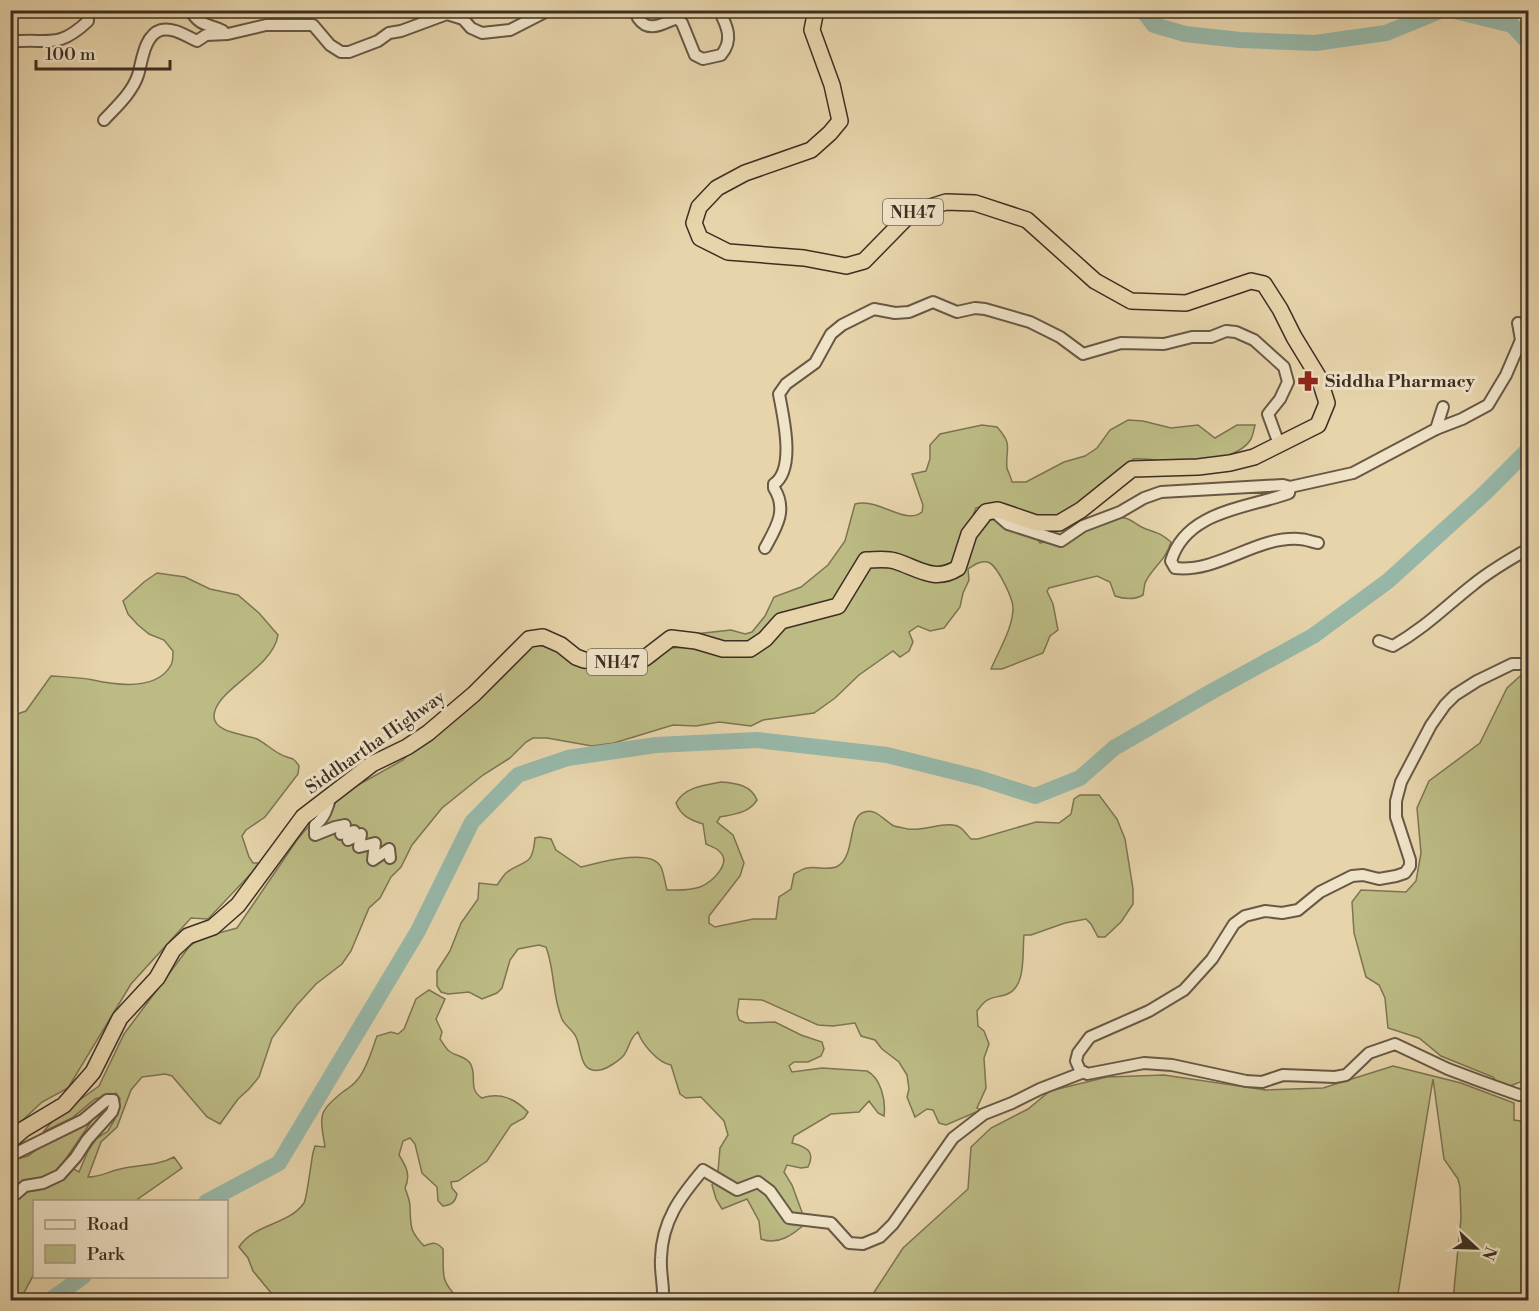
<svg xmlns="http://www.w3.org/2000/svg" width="1539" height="1311" font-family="'Libre Bodoni',serif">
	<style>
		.green { fill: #bcbb84; stroke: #7c7454; stroke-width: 1.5 }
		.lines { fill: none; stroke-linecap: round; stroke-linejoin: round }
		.river { stroke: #97b8a9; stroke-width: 16 }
		.minor-casing { stroke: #685845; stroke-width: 14 }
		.highway-casing { stroke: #3d2e23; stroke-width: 18 }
		.minor { stroke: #efe3c8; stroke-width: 10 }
		.highway { stroke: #e7d4ab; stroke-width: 15 }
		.labels { text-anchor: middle; stroke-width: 6; stroke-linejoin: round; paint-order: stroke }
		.shield { fill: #efe3c8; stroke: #726454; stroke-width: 1.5 }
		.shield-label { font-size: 16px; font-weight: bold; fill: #3d2e23 }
		.poi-label { font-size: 18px; font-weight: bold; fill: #3d2e23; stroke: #efe3c8; text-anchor: start }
		.street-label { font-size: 18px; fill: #3d2e23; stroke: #efe3c8 }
	</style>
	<rect width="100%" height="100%" fill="#e7d4ab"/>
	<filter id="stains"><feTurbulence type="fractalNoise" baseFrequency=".00333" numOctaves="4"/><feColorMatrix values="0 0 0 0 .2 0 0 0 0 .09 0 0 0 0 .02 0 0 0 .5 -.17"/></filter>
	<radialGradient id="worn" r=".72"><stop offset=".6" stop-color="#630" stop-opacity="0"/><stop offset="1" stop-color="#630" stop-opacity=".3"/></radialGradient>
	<g class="green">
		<path d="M1128,420L1143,421L1171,428L1198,425L1215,438L1237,425H1255C1254,429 1253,435 1251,439C1240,458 1196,465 1176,463C1162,461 1147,458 1133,459L1130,465L1061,516L1040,518L994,505L976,508L965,535C992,516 996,515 1028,524L1040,543C1065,539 1104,513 1125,518C1133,520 1139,527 1146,529C1159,534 1159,532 1171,542C1166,560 1154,566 1146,581C1144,584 1144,591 1143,595C1135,600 1123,599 1115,596L1110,582L1097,576L1049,588L1047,591L1053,604L1058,630L1050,636L1043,653L1002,669H991C999,650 1013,628 1013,608C1013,598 998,568 990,563C982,559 974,565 968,569L969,580L963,593L960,607L944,628L930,631L918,626L909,632L913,642L909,651L900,657L893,651L859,675L835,698L814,713L763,720L751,726L719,722L696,726L673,725L614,743L592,746L547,738H533L526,742L510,758L483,775L442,808L412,845L401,867L391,877L380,898L369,908L351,951L342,964L316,984L296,1006L272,1038L259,1077L249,1089L238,1099L220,1124L207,1117L172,1076L165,1074L142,1077L131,1090L117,1127L101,1142L88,1177C99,1177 106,1173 116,1170C135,1164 156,1167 174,1157L182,1168L135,1201L34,1202V1274L20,1300H11L10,1161L28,1156L48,1141L91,1122L63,1163L79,1172L88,1151L96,1139L108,1131L115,1119L120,1099L116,1093L95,1099L72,1118L43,1132L57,1116L99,1086L124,1034L189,947L200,938L237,928L297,840L307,828L323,815L329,805L349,790L403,760L428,733L473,703L501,678L512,659L535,644L631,669L654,662L668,648L698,647L695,634L731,630L745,634L752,632L765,616L774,597L801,587L828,565L845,541L855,504C877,497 906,526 922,512L923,505L912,474L926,471L930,459V445L940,434L982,425L997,427C1014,446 1005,447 1007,468C1008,472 1011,477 1012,482H1026L1064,462L1085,456L1097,448L1110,430Z"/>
		<path d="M157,573L185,577L210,589L238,595L259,613L278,635C273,669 213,690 214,717C215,733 245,734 257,739C265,743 272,750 280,754C284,757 289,757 293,759C296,761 297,763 299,766L298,774L265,817L246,830L242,836L249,857L253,863H261L208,919L191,918L131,984L68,1088L42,1102L11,1131V716L26,711L51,676C65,677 79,677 93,680C116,685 157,691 171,665C173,662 173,655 173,651L164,640L149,634L138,625L128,614L123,601L144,582Z"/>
		<polygon points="1528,669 1528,1079 1502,1089 1493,1077 1441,1056 1419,1038 1388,1028 1385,998 1379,985 1366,977 1354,933 1352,902 1361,890 1406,892 1416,881 1421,853 1417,808 1429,781 1480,743 1507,688"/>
		<path d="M721,782C736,783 751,785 757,800C749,813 735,814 720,817L717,822L733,835L744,863L740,876L709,916V923L715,927L753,919H776L779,897L791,889L794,874C798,872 802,869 807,868C816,866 830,871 838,866C855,856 848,820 862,813C875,806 884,821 894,826C898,827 904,828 908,829C924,831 939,823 953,825C961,825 966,834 971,839H978L1036,822L1059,823L1071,814L1074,799L1080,795H1099L1117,819L1125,839L1133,889V904L1121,922L1105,937H1098L1091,924L1086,919L1065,923L1031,935H1024C1022,953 1027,989 1005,995C989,999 987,997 977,1011L978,1026L984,1031L989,1044L984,1058L986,1088L977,1108L981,1110L946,1125L939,1123L933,1110L927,1109L915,1117L907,1097L909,1089L907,1075L899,1062L882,1049L875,1040L861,1036L855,1023L833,1026L818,1025L762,1000L739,999L737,1013L739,1020L746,1023L775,1022L801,1035L822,1042L824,1049L821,1056L808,1062H794L789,1066L792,1072L822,1068L867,1071C881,1078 886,1101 884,1116L878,1113L869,1101L859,1112L831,1114L794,1136L792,1143C806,1147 816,1151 808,1167L801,1168L787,1165L784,1172L792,1185L806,1223C794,1234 778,1246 761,1239L759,1221L747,1199L722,1209L716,1199L712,1185L718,1171L720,1148L728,1135L724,1121L701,1097L686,1098L680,1094L671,1065C658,1063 642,1044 638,1032C629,1038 630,1047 624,1055C620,1060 607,1069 600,1070C579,1074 582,1049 576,1037C573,1030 565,1026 562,1019C552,996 555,970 546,947L539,945L518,949L510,960L502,988L497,993L482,999L469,992L448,994L441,992L437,986V971L450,951L461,923L478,899L479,883L497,885C500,881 503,876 506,873C525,858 532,869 535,838L540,837L551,839L556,850L581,867C598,863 651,847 661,867C664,874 665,883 667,890C678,890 689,891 700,887C712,882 733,863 719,851C716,848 710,846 706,844L703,824C690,820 681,816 676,803C684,787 705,785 721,782Z"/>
		<path d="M429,990L445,999L436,1019L442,1032L440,1039C443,1043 445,1048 449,1051C455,1056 465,1056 470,1063C478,1075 467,1089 482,1098C501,1092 515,1099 528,1112L524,1118L511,1125L487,1161L458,1181L451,1182L452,1188L457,1194C455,1202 452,1205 443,1206L438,1201L437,1187L422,1173L415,1144L410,1138L403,1141L399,1155C406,1166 411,1175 405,1188C407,1194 410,1200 410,1207C411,1227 409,1230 424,1246C433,1242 437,1242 443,1249C444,1276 439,1278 459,1300H277L253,1271L248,1258L239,1247C253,1224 289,1225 304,1203C307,1198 311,1162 313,1153L315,1146L325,1147C320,1115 317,1112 344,1091C349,1088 354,1084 358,1079C367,1068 372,1050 377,1036L391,1032L398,1034L404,1029L416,999Z"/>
		<polygon points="1393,1066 1461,1083 1514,1103 1514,1120 1528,1122 1528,1300 1453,1300 1461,1218 1460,1187 1458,1179 1444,1159 1433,1079 1397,1300 869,1300 903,1248 968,1189 971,1147 991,1128 1028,1109 1050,1091 1107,1077 1164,1075 1266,1090 1323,1088"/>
	</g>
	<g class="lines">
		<g class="river">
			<polyline points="1142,10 1154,25 1185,34 1240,40 1315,43 1386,33 1442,10"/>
			<polyline points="1451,10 1512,25 1528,42"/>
			<polyline points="206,1202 279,1163 418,931 472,822 518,775 568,758 656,745 757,740 887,755 979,778 1035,796 1080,778 1114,748 1209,693 1313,636 1388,581 1485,493 1528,450"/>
			<polyline points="50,1300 84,1276"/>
		</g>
		<g class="minor-casing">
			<g id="minor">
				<path d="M190,10C201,28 208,23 223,31"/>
				<path d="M644,10L638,18C649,34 663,23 677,18L682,23L695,55L703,59L721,55C734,40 727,26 719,10"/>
				<path d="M10,42C48,37 56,51 88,21L87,10"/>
				<path d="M104,120C116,107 132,93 138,75C142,62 144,35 161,30C173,27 186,36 197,41L206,35L228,34L266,25H313L330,45L341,52H349L378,41L389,33L401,31L447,14L463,19L471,28L482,33L510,30L549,10"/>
				<polyline points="1436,429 1462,419 1488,405 1506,375 1521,340 1518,323"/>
				<polyline points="1290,487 1353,473 1436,429 1443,407"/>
				<path d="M993,511L1008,524L1061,541L1083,526L1120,512L1144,498L1161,492L1283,485L1290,487L1289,493C1249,508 1186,510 1171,561L1175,568C1218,573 1256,536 1299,539C1305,539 1312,542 1318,543"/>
				<path d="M765,548C776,528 788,510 774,488V484C796,469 783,416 779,394L786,384L815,363L831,334L842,325L874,309L895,313L909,312L933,302L957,312L975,308L985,309L1030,322L1060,337L1083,354L1121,343L1164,344L1192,337H1211L1226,331L1236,332L1254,340L1284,367L1288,382L1280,399L1268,414L1279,444"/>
				<polyline points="1528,626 1528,627"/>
				<path d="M1379,641L1393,646C1425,628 1446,606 1474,584C1491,570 1509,560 1528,549"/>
				<polyline points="1528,661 1523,664 1512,664 1477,681 1455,695 1445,705 1431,725 1401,782 1396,801 1396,817 1410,860 1410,866 1405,873 1396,876 1379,879 1363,875 1352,876 1320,892 1298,910 1282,913 1265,911 1245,916 1234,924 1212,959 1184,990 1149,1011 1090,1037 1078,1053 1076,1061 1080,1070 1087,1074 1144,1063 1172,1065 1246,1081 1262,1082 1283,1075 1335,1077 1346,1075 1369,1053 1395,1044 1448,1069 1480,1081 1519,1095 1528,1094"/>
				<path d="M330,796C329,806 324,819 315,825V835L335,827L345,825L341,834L354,831L348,840L361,834L359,847L375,843L373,860L389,849L390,858"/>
				<polyline points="10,1156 83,1120 107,1100 113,1100 114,1106 112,1112 87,1140 76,1157 60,1175 43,1183 25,1186 10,1199"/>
				<path d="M663,1300C664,1286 660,1272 661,1258C662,1221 680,1197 703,1170L737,1190L758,1182L770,1191L789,1218L831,1223L849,1243L863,1244L880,1237L893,1224L953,1138L984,1114L1012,1103L1040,1089L1084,1072"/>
			</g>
		</g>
		<g class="highway-casing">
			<path id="highway" d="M10,1141L24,1129L64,1105L93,1072L120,1018L157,978L173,950L188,936L213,927L238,905L303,817L372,764L407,747L428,733L474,694L529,639L543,637L561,645L576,657L584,660L625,663L645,658L671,638L696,641L723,649H750L765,639L781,621L838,606L866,560C875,560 886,558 895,561C918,568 934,583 958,568L969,534L986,512L998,510L1036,523H1059L1081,510L1132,469L1198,467L1230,463L1254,457L1318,425L1327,403L1319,378L1294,337L1280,309L1264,284L1251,281L1186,303L1131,301L1095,281L1027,220L975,203L946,202L911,213L864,261L846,266L804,258L728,252L700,238L694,223L699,207L717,188L745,173L811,150L830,133L840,121L832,85L812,30L816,10"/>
		</g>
		<use href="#minor" class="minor"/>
		<use href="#highway" class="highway"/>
	</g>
	<defs>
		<g id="pharmacy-bare" transform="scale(1.62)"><path d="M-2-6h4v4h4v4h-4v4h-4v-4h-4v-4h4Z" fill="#8f2418" stroke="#efe3c8" stroke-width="2.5" paint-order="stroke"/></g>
	</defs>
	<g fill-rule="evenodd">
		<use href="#pharmacy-bare" x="1308" y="381"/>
	</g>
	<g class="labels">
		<g class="shield">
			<rect x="883" y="199" width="60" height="26" rx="4.5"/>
			<rect x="587" y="649" width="60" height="26" rx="4.5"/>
		</g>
		<g class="shield-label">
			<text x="913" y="218">NH47</text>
			<text x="617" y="668">NH47</text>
		</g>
		<g class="poi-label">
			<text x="1325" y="387">Siddha Pharmacy</text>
		</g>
		<g class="street-label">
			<text transform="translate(375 742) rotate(-35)" y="6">Siddhartha Highway</text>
		</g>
	</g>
	<rect width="1539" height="1311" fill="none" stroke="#e7d4ab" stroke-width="36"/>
	<rect x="12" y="12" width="1515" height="1287" fill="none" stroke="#3d2e23" stroke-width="3"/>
	<rect x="18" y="18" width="1503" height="1275" fill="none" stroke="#3d2e23" stroke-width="1.5"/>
	<rect x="33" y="1200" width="195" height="78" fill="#efe3c8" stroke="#a89b86" stroke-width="1.5"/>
	<rect x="45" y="1220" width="30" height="9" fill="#efe3c8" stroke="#a89b86" stroke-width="1.5"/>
	<text x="87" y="1230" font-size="18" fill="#3d2e23">Road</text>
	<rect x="45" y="1245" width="30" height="18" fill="#bcbb84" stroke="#a89b86" stroke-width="1.5"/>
	<text x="87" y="1260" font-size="18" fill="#3d2e23">Park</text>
	<g transform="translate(1476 1248) rotate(112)" stroke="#efe3c8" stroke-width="4.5" paint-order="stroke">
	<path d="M0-4.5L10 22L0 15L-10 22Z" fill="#3d2e23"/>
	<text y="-9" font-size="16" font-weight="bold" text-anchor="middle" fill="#3d2e23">N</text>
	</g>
	<path d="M36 60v9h134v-9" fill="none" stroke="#3d2e23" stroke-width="3"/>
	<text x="45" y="60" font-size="18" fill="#3d2e23" stroke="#efe3c8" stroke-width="4.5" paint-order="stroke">100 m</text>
	<rect width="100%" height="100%" filter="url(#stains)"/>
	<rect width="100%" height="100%" fill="url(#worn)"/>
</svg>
